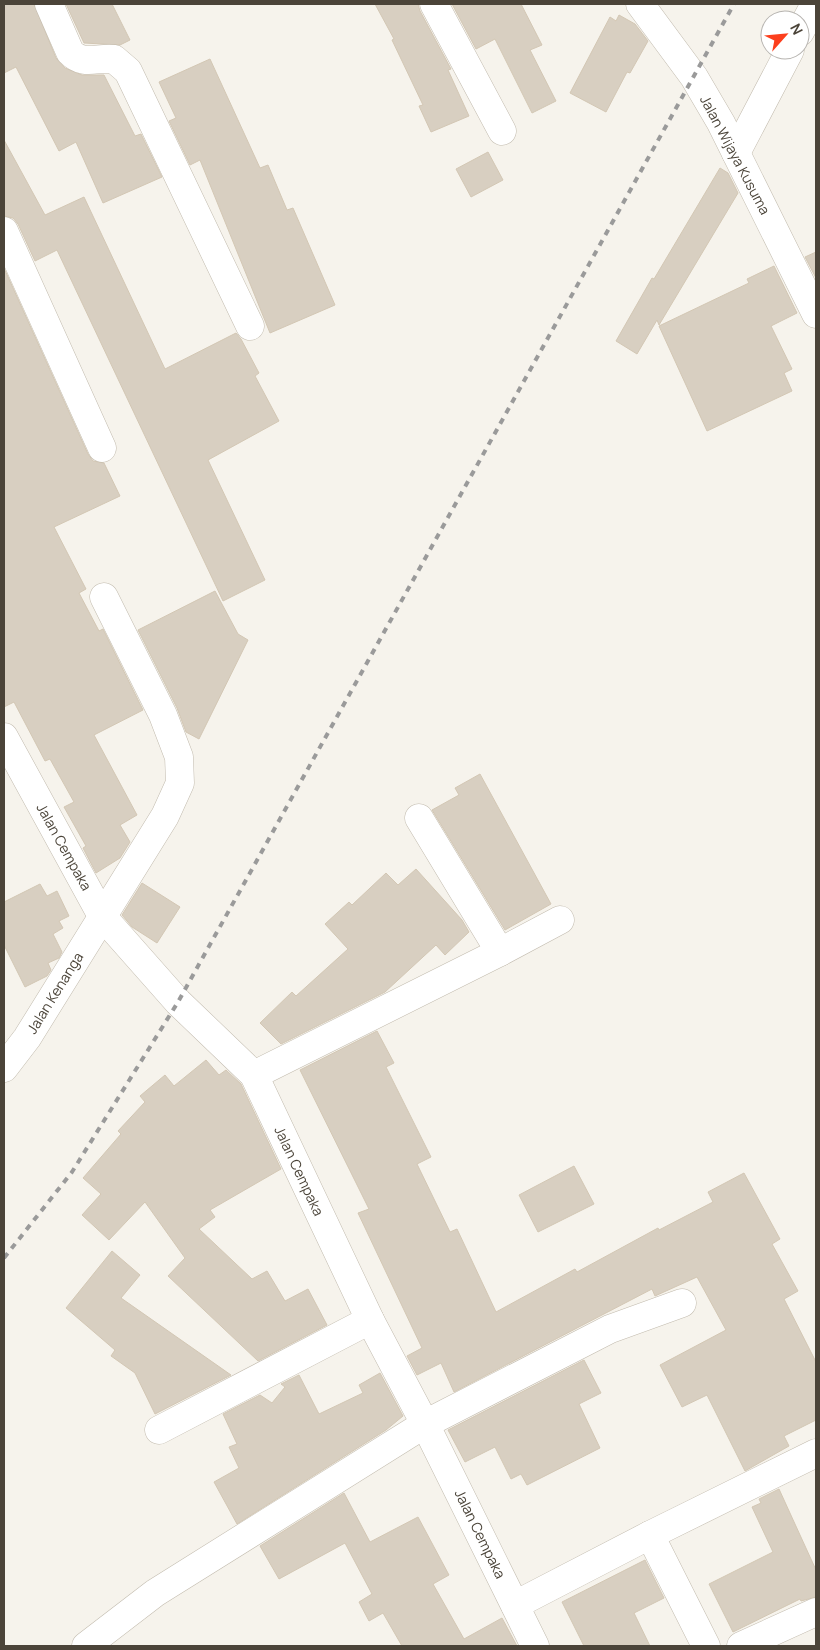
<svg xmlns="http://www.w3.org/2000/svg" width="820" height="1650" font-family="Manrope,sans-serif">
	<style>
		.building { fill: #d8cfc1; stroke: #d3c7b4 }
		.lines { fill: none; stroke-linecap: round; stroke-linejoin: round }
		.minor-casing { stroke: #c2bbae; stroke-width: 29 }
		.minor { stroke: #fff; stroke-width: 28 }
		.rail { stroke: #9a9a9a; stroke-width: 4; stroke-dasharray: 6 6; stroke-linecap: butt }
		.labels { text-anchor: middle; stroke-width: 5; stroke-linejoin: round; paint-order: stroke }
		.street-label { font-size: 14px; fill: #4b4439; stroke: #fff }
	</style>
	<rect width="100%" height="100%" fill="#f6f3ec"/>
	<g class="building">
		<polygon points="4,4 34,4 56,58 65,68 82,75 104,75 135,136 141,134 162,177 103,203 76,142 59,151 16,67 4,73"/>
		<polygon points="66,4 112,4 130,40 120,45 84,43"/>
		<polygon points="375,4 418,4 420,11 451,69 448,70 469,116 431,132 419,106 423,105 392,40 394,39"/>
		<polygon points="452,4 521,4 542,45 530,50 556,101 532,113 495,39 476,49"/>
		<polygon points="619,15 635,24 648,41 630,73 627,72 606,112 570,93 610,17 616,21"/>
		<polygon points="210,59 260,168 268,165 287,210 293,208 335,305 270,333 200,160 190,165 169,121 176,118 159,82"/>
		<polygon points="4,140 45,215 84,197 165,369 236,333 241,339 259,373 255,376 279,421 208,460 265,580 223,601 57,250 35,261 18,224 13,218 4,216"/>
		<polygon points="488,152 503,180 471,197 456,169"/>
		<polygon points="720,168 728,173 738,193 659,325 657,320 637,354 616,341 652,278 654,279"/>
		<polygon points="816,252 816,278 805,257"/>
		<polygon points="774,266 797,313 771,326 792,369 784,373 792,391 707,431 659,326 749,283 747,279"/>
		<polygon points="4,268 88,454 93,461 104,463 120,496 54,527 86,589 79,593 99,631 103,629 143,710 94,735 137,815 120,825 130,842 120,858 96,873 83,848 86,846 64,807 74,802 50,759 45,761 14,702 4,707"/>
		<polygon points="215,591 238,634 248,640 199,739 186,732 177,708 138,630"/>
		<polygon points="480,774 551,904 505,930 432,810 459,795 455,788"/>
		<polygon points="416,869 462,920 469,932 445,955 436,945 385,992 281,1044 260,1023 292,992 296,996 348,949 325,924 349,902 352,905 386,873 398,885"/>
		<polygon points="142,883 180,907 157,943 132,927 122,915"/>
		<polygon points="40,884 47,896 57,891 69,916 59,921 63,928 53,934 62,952 59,958 48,963 51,970 47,976 25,987 4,945 4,902"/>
		<polygon points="377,1031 394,1063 386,1067 431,1157 417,1164 450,1232 457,1229 496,1312 575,1269 577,1272 658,1228 659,1230 713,1202 708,1192 744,1173 780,1239 772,1244 798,1291 784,1299 816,1362 816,1420 784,1436 789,1446 745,1471 707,1395 682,1407 660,1365 726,1330 697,1277 655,1296 652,1289 454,1392 441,1363 417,1375 407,1356 422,1348 358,1213 369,1209 300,1070"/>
		<polygon points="206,1060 219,1075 226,1070 241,1084 281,1169 210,1210 215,1217 199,1229 252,1279 267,1271 285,1301 308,1289 327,1325 258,1361 168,1276 185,1258 145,1202 109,1240 82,1215 101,1194 83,1178 121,1134 118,1131 145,1102 140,1096 165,1075 174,1086"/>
		<polygon points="574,1166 594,1204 538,1232 519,1195"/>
		<polygon points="112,1251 140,1275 121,1298 231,1375 155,1414 135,1373 111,1356 115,1350 66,1308"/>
		<polygon points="584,1360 601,1393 579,1404 600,1448 527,1485 521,1474 511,1479 495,1447 465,1462 448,1430"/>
		<polygon points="380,1373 403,1416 386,1430 237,1524 214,1482 239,1468 229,1447 237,1444 223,1414 260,1395 272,1403 285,1387 281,1384 299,1375 319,1414 363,1393 359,1385"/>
		<polygon points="779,1489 816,1570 816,1597 801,1601 800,1599 733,1632 709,1584 773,1552 752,1507 761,1503 759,1499"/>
		<polygon points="344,1493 370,1542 418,1517 449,1575 433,1584 464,1639 502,1618 517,1646 402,1646 383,1613 369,1621 359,1602 372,1594 345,1543 279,1579 260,1546"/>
		<polygon points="645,1560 664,1598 634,1613 650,1646 584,1646 562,1602"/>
	</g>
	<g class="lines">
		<g class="minor-casing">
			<g id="minor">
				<path d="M49,4L70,52C83,66 97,57 114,59L128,71L250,326"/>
				<polyline points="434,4 502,131"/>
				<polyline points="640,4 694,77 721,123 816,314"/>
				<polyline points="800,32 815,4"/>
				<polyline points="736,153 790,50"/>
				<polyline points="4,231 102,448"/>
				<polyline points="4,737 102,916 178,1002 254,1075 370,1320 425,1424 535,1646"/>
				<polyline points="419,818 500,952"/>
				<polyline points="4,1068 27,1038 165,816 180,783 179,757 163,715 104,597"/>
				<polyline points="254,1075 500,952 560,920"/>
				<polyline points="159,1430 370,1320"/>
				<polyline points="650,1535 706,1646"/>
				<polyline points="515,1605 650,1535 816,1453"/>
				<polyline points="86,1646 155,1593 425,1424 610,1329 682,1303"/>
				<polyline points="741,1646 816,1612"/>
			</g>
		</g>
		<use href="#minor" class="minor"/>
		<polyline class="rail" points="4,1258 72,1172 178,1002 734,4"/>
	</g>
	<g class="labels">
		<g class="street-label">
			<text transform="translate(735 155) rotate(62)" y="5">Jalan Wijaya Kusuma</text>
			<text transform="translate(64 847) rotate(61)" y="5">Jalan Cempaka</text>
			<text transform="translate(55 993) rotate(-58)" y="5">Jalan Kenanga</text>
			<text transform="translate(299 1171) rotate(65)" y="5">Jalan Cempaka</text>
			<text transform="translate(480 1534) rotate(64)" y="5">Jalan Cempaka</text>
		</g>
	</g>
	<rect width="820" height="1650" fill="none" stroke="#4b4439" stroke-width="10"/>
	<g transform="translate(785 35) rotate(63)"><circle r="24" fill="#ffffff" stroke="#b7b4b0"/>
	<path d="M0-4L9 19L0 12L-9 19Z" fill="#fc3f1d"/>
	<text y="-8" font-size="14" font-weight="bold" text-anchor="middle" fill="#4b4439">N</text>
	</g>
</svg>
